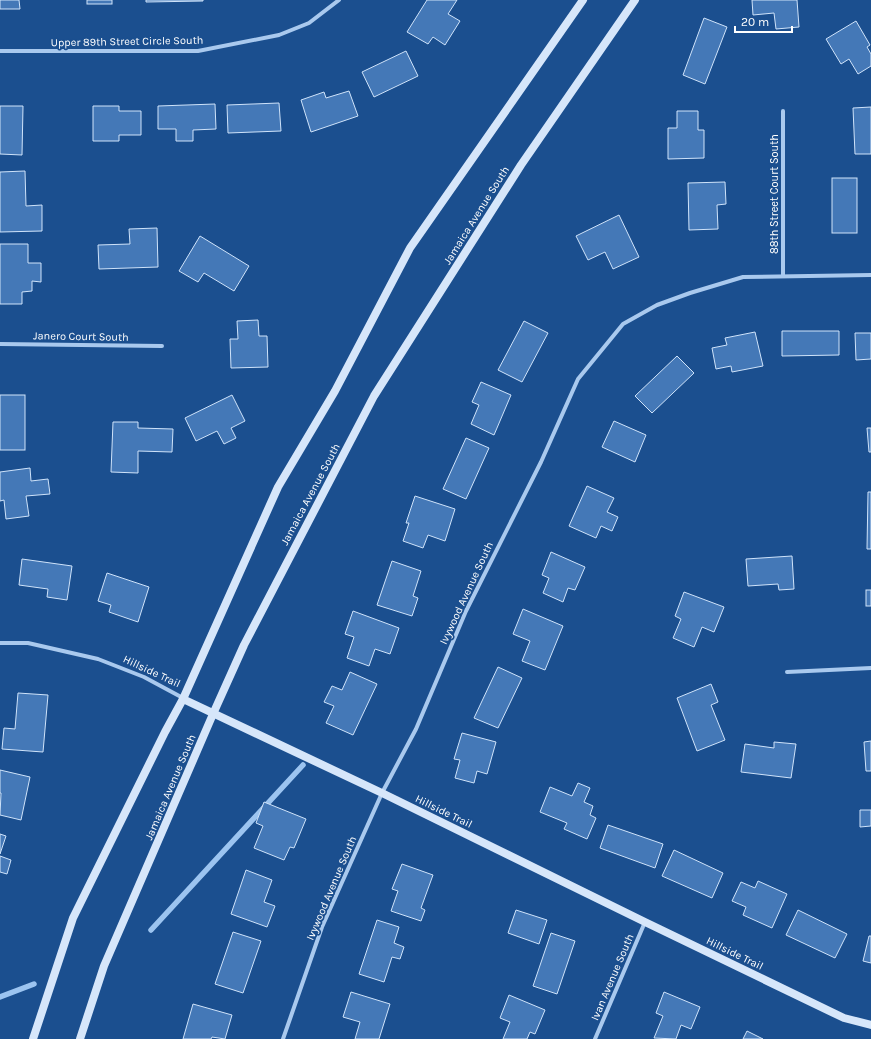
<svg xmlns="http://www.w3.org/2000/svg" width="871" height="1039" font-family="Karla,sans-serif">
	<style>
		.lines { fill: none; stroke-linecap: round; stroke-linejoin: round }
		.stream { stroke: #9cc4f0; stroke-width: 5.5 }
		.building { fill: #4478b7; stroke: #cfe3fa }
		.street { stroke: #a9c9ee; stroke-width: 4 }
		.secondary { stroke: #d6e6fa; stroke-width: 8 }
		.labels { text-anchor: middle; stroke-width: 3.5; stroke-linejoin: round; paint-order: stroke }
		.street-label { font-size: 11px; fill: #fff; stroke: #1b4f8f }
	</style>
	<rect width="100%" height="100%" fill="#1b4f8f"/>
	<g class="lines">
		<g class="stream">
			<polyline points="151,930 303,765"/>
			<polyline points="0,997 34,984"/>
		</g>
	</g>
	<g class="building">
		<polygon points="0,0 19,0 20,9 0,9"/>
		<rect x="87" y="0" width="25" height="4"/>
		<polygon points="146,0 203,0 203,1 146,2"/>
		<polygon points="427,0 457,0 448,14 460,21 445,45 433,37 428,44 407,32"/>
		<polygon points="752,0 797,0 799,27 776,29 774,13 753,15"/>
		<polygon points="704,18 727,27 705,84 683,75"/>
		<polygon points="856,21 870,45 867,47 871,54 871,66 858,74 849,59 841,64 826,39"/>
		<polygon points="406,51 418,76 374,97 362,72"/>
		<polygon points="349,91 358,116 311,132 301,100 324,92 326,98"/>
		<polygon points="279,103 281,131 228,133 227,105"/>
		<polygon points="215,104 216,129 193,130 193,141 176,141 176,129 158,129 158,106"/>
		<polygon points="0,106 23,106 22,155 0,154"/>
		<polygon points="93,106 119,106 119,111 141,111 141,135 119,135 119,141 93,141"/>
		<polygon points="871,107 871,154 855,154 853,108"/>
		<polygon points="677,111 698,111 698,130 704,130 704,158 668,159 668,128 677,128"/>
		<polygon points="25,171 26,206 42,205 42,231 0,232 0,172"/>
		<rect x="832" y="178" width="25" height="55"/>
		<polygon points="725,182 726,204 717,205 718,229 689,230 688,183"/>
		<polygon points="619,215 639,257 613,269 605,252 588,260 576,236"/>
		<polygon points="157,228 158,267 99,269 98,245 130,244 129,229"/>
		<polygon points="200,236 249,266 234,291 204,273 198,282 179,271"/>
		<polygon points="0,244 28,244 28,263 41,263 41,282 32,281 32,291 22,292 22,304 0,304"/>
		<polygon points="258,320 259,336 267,336 268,367 231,368 230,339 238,339 237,321"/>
		<polygon points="524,321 548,333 522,382 498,370"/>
		<polygon points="782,331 839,331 839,355 782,356"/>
		<polygon points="755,332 763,366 732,372 731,366 716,369 712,348 727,345 725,338"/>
		<polygon points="855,333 871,333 871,359 856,360"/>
		<polygon points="677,356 694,373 652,413 635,396"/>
		<polygon points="481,382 511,395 494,435 471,424 479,405 472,402"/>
		<rect x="0" y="395" width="25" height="55"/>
		<polygon points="232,395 245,421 231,428 236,438 224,444 217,431 196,441 185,418"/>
		<polygon points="614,421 646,435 635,462 602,447"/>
		<polygon points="113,422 138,422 138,428 173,429 172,452 138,451 138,473 111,472"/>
		<polygon points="867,428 871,428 871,452 869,452"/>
		<polygon points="466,438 489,448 466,499 443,489"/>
		<polygon points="30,468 31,481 48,479 50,494 26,496 29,516 6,519 4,500 0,501 0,472"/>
		<polygon points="587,486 614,498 607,512 618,517 612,531 601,526 596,538 569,526"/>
		<polygon points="868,492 871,492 871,549 867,549"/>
		<polygon points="415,496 455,509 445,541 428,535 423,548 403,541 409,523 406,523"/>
		<polygon points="551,552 585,567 575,590 568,588 563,602 543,593 549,578 542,575"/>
		<polygon points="792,556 794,589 779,590 778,584 748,586 746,559"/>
		<polygon points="22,559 72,566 67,600 47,597 48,589 19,585"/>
		<polygon points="392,561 421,571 413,596 418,598 412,616 377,605"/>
		<polygon points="107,573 149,587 138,622 109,612 111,605 98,601"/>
		<rect x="866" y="590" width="5" height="16"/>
		<polygon points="684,592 724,607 714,632 702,627 694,647 673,638 681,619 675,616"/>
		<polygon points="523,609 563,626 545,670 522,661 530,641 513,634"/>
		<polygon points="353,611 399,628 390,654 375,649 369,666 347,658 354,637 345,634"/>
		<polygon points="498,667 522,678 498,728 474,718"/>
		<polygon points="350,672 377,684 353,735 326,723 334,706 324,702 332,686 342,690"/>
		<polygon points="711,684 718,702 711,705 725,740 697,751 677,698"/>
		<polygon points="18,693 48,695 43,752 2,749 4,728 15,729"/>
		<polygon points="462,733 496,742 487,774 477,771 474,783 455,778 460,760 454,759"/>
		<polygon points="871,741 871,771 866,771 864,742"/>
		<polygon points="774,742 796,744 791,778 741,772 745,744 774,748"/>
		<polygon points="0,770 30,777 21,820 0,815 1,793 0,793"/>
		<polygon points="578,783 590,788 584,802 593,806 590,815 596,818 587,839 564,829 567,823 540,812 550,787 572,796"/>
		<polygon points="264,802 306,819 294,848 290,847 284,860 254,848 263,826 256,823"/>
		<polygon points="860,810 871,810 871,826 860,827"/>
		<polygon points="608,825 663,844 655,868 600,848"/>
		<polygon points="0,834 6,836 0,854"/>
		<polygon points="674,850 723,873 712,898 662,876"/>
		<polygon points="0,856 11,860 7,874 0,872"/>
		<polygon points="402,864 433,875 421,908 425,910 421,921 391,911 398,891 392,889"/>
		<polygon points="246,870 272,880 264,902 275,906 267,927 231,914"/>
		<polygon points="758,881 787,894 772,928 743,915 746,907 732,901 741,882 755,888"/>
		<polygon points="516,910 547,920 539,944 508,933"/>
		<polygon points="798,910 847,934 835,958 786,935"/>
		<polygon points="377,920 399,927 394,943 404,947 400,959 392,957 384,982 359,974"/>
		<polygon points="233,932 261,941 243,993 215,984"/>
		<polygon points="551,933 575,941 557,994 533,986"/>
		<polygon points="869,936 871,936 871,963 863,961"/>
		<polygon points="351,992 390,1004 379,1039 355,1039 360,1022 343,1017"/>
		<polygon points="664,992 700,1007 691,1029 681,1025 676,1039 654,1038 663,1016 656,1013"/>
		<polygon points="509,995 545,1010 535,1034 530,1032 527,1039 503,1039 510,1022 500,1018"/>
		<polygon points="193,1004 232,1015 225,1039 212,1037 211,1039 183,1039"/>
		<polygon points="747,1031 763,1039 743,1039"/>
	</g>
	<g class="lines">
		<g class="street">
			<polyline points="0,51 198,51 279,35 309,23 339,0"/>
			<polyline points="783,111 783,276"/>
			<polyline points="0,344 162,346"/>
			<polyline points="0,643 28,643 98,659 144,677 183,698"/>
			<polyline points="787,672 871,668"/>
			<polyline points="283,1039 322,927 382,793 416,729 466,611 541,462 578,379 623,324 657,305 690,293 743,277 871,275"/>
			<polyline points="595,1039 645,922"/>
		</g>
		<g class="secondary">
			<polyline points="183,699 382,793 645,922 844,1018 871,1025"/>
			<polyline points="33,1039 73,918 165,732 183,699 278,487 335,391 410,248 583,0"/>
			<polyline points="80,1039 104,966 213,714 244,645 374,396 521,165 635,0"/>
		</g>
	</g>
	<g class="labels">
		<g class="street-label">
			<text transform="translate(127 41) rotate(-1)" y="4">Upper 89th Street Circle South</text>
			<text transform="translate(774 194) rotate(-90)" y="4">88th Street Court South</text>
			<text transform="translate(476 215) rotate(-58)" y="4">Jamaica Avenue South</text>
			<text transform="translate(81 336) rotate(1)" y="4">Janero Court South</text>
			<text transform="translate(310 494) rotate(-62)" y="4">Jamaica Avenue South</text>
			<text transform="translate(466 593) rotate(-65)" y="4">Ivywood Avenue South</text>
			<text transform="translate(152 671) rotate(25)" y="4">Hillside Trail</text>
			<text transform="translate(170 787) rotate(-67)" y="4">Jamaica Avenue South</text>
			<text transform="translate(444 811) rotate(26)" y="4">Hillside Trail</text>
			<text transform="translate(331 888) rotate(-67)" y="4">Ivywood Avenue South</text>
			<text transform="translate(735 953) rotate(26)" y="4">Hillside Trail</text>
			<text transform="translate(612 977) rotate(-67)" y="4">Ivan Avenue South</text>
		</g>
	</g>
	<path d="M735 26v6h57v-6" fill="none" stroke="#ffffff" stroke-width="2"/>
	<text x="741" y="26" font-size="12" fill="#ffffff" stroke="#1b4f8f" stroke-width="3" paint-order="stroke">20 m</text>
</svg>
